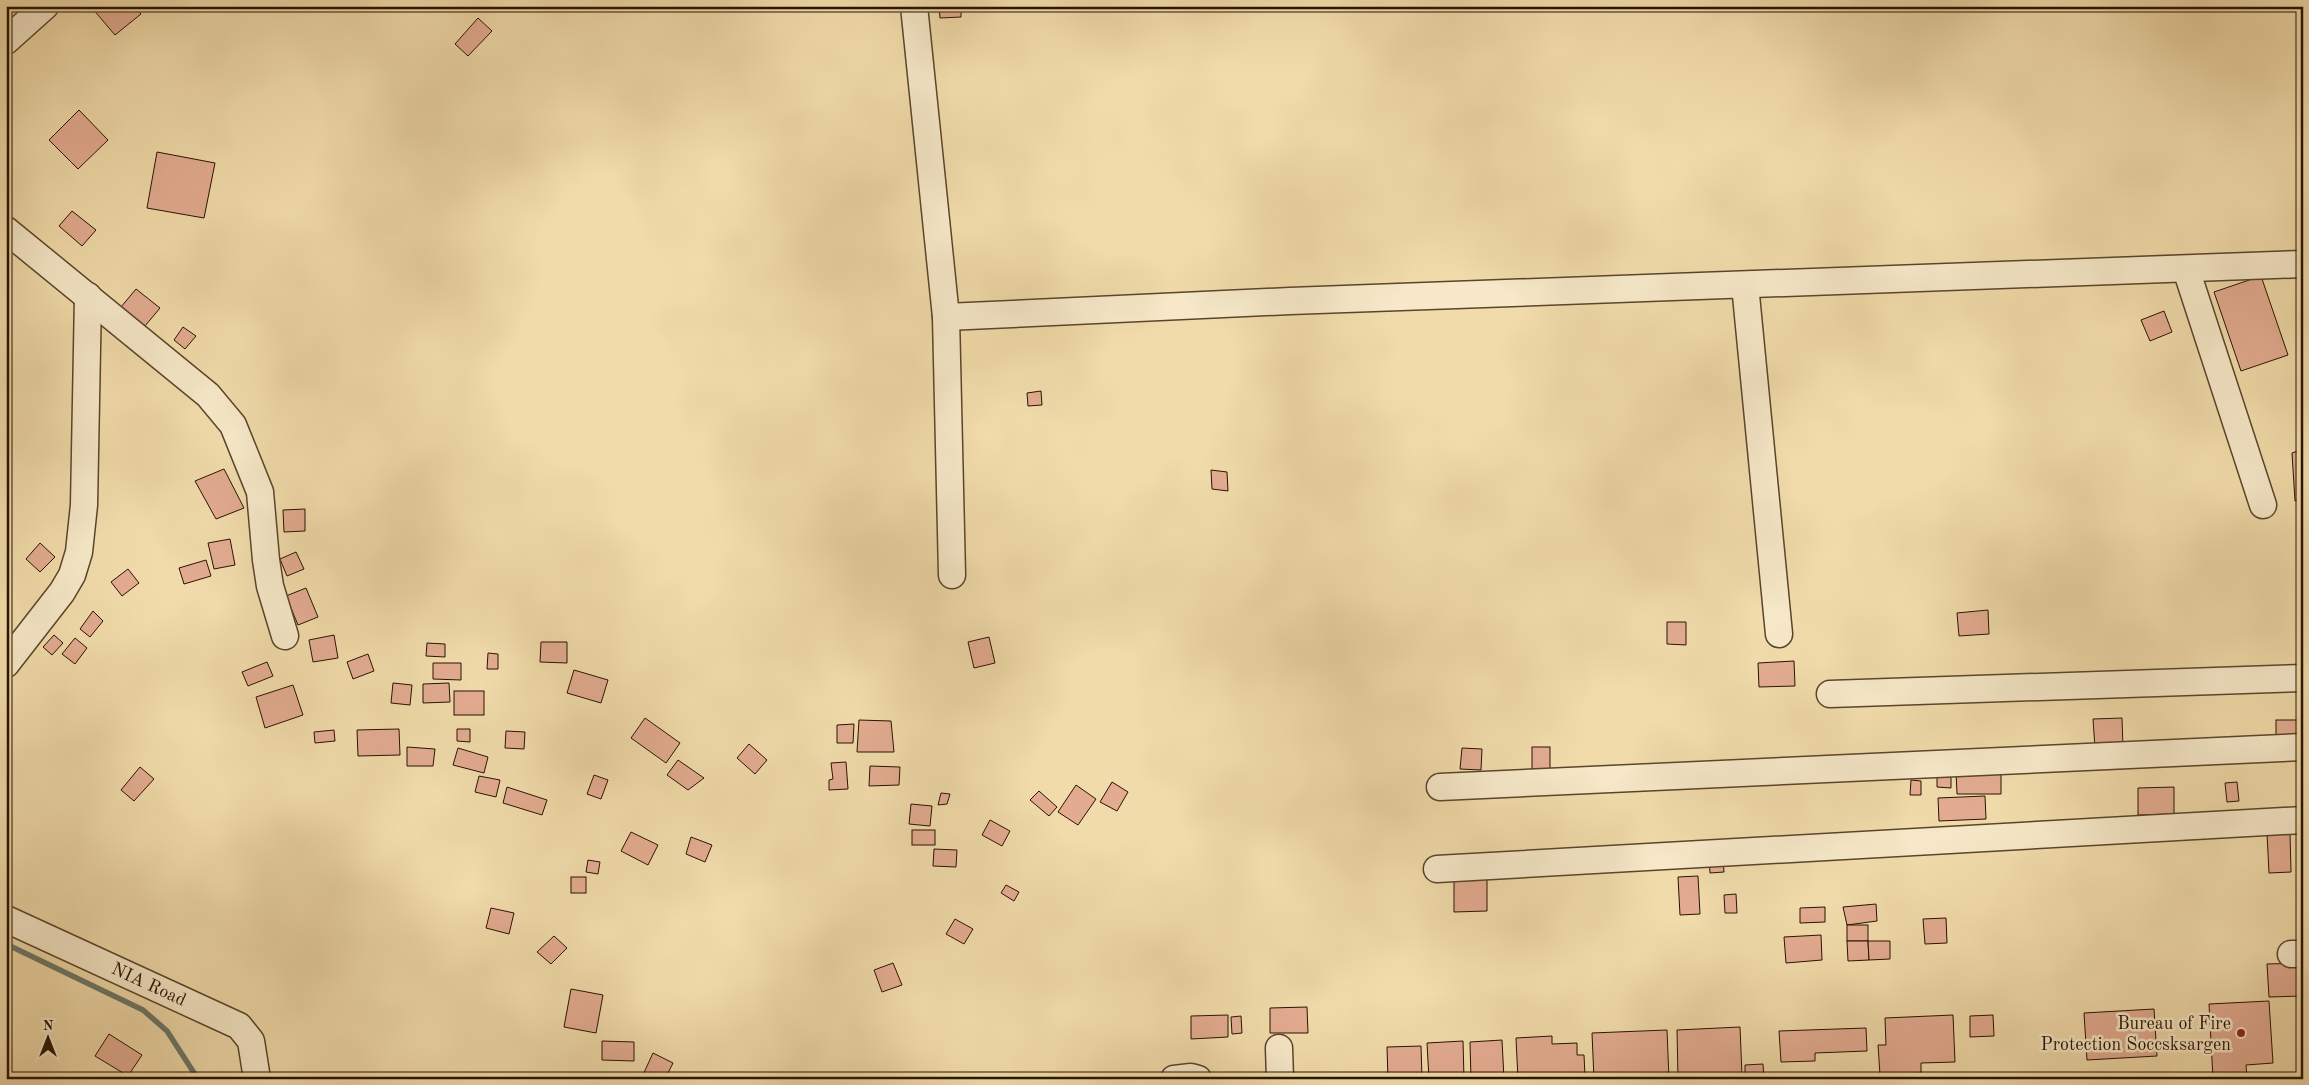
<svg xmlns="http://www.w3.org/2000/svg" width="2309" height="1085" font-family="'Old Standard TT',serif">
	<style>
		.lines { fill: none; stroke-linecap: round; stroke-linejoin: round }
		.stream { stroke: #6d7868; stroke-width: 5.5 }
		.building { fill: #e3ac91; stroke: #281301 }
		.minor-casing { stroke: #5a452b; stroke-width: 29 }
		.minor { stroke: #f6e8c8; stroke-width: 26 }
		.poi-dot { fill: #8f2418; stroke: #f6e8c8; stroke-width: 2 }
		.labels { text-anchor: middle; stroke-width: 5; stroke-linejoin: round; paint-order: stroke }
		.street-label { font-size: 18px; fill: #281301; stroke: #f6e8c8 }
		.poi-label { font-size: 18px; fill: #281301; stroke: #f6e8c8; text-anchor: end }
	</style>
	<rect width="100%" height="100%" fill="#f1dbaa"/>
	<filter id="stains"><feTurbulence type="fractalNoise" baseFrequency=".004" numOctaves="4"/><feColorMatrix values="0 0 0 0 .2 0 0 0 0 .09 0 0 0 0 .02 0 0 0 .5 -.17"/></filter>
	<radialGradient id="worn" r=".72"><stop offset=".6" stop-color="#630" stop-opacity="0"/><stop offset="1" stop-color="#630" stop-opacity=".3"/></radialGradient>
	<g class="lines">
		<polyline class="stream" points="6,944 143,1010 167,1031 198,1079"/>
	</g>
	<g class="building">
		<polygon points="95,6 134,6 141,14 115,35 92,8"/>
		<polygon points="939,6 961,6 961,17 940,18"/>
		<polygon points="478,18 492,31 468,56 455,44"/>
		<polygon points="79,110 108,140 78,169 49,140"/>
		<polygon points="157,152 215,163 204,218 147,208"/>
		<polygon points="72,211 96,230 82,246 59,226"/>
		<polygon points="2261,276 2288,355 2241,371 2214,292"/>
		<polygon points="136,289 160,308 145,326 121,307"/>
		<polygon points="2164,311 2172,332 2150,341 2141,320"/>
		<polygon points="183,327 196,336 185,349 174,340"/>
		<polygon points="1041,391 1042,405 1028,406 1027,393"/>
		<polygon points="2303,449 2303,499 2295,501 2292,453"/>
		<polygon points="224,469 244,508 216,519 195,481"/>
		<polygon points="1211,470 1227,472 1228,491 1212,489"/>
		<polygon points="305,509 305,531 284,532 283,510"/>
		<polygon points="230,539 235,565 214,569 208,543"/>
		<polygon points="40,543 55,557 40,572 26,559"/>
		<polygon points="296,552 304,569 287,576 280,559"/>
		<polygon points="206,560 211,576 184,584 179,568"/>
		<polygon points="128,569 139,583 122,596 111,582"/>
		<polygon points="306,588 318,617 298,625 286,596"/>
		<polygon points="1988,610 1989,634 1959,636 1957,613"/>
		<polygon points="93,611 103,621 90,637 80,629"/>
		<polygon points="1667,622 1686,622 1686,645 1667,644"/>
		<polygon points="54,635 63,643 52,655 43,647"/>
		<polygon points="334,635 338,658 313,662 309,640"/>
		<polygon points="989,637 995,663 974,668 968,642"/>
		<polygon points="75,638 87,648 75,664 62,654"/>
		<polygon points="541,642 567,642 567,663 540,662"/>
		<polygon points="427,643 445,644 445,657 426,656"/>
		<polygon points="488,653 498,654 498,669 487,669"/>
		<polygon points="368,654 374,671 353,679 347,662"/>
		<polygon points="1794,661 1795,686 1759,687 1758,663"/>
		<polygon points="267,662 273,676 248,686 242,672"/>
		<polygon points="433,663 461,663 461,680 433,679"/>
		<polygon points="574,670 608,680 601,703 567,693"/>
		<polygon points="393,683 412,685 410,705 391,703"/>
		<polygon points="449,683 450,702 423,703 423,684"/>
		<polygon points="293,685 303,715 265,728 256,697"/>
		<rect x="454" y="691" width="30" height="24"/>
		<polygon points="645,718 680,743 666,763 631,738"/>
		<polygon points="2122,718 2123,747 2095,748 2093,719"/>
		<polygon points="859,720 891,721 894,752 857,752"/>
		<rect x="2276" y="720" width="26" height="16"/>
		<polygon points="854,724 853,743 837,743 837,725"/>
		<polygon points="399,729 400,755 358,756 357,730"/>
		<polygon points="457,729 470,729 470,742 457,741"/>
		<polygon points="334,730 335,741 315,743 314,732"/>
		<polygon points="506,731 525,732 524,749 505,748"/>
		<polygon points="749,744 767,760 755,774 737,758"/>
		<polygon points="407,747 435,749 433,766 407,766"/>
		<rect x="1532" y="747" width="18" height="24"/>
		<polygon points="458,748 488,757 484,773 453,765"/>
		<polygon points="1462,748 1482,749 1481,770 1460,769"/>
		<polygon points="678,760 704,778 688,790 667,775"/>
		<polygon points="846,762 848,789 829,790 829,780 833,779 831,763"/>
		<polygon points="870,766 900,767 899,785 869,786"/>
		<polygon points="140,767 154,779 134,801 121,790"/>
		<polygon points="2001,771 2001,794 1957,794 1956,772"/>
		<polygon points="594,775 608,780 601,799 587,794"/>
		<polygon points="1937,775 1951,775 1951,788 1937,787"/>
		<polygon points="479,776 500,780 496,797 475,792"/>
		<polygon points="1911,780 1921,781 1921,795 1910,795"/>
		<polygon points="1112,782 1128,792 1117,811 1100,802"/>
		<polygon points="2237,782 2239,801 2227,802 2225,783"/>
		<polygon points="1076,785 1096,799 1078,825 1058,812"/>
		<polygon points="507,787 547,800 542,815 503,803"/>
		<polygon points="2174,787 2174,814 2138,815 2138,788"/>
		<polygon points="1039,791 1057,807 1049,816 1030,800"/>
		<polygon points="941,793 950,794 947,804 938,805"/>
		<polygon points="1985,796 1986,819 1939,821 1938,798"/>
		<polygon points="911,804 932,806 930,826 909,824"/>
		<polygon points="990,820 1010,831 1002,846 982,835"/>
		<rect x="912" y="830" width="23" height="15"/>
		<polygon points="631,832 658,845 648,865 621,851"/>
		<polygon points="2267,833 2290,833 2291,872 2269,873"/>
		<polygon points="691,837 712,845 705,862 686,854"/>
		<polygon points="934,849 957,850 956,867 933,866"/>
		<polygon points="1723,858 1724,872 1710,873 1709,859"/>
		<polygon points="588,860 600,862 598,874 586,872"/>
		<polygon points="1698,876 1700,914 1680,915 1678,877"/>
		<rect x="571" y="877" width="15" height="16"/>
		<polygon points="1454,877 1487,877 1487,911 1454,912"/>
		<polygon points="1006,885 1019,892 1014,901 1001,893"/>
		<polygon points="1736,894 1737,913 1725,913 1724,895"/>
		<polygon points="1876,904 1877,921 1847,925 1843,907"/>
		<polygon points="1825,907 1825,922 1800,923 1800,908"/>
		<polygon points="491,908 514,913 509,934 486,928"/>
		<polygon points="1946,918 1947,943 1925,944 1923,919"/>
		<polygon points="955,919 973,929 964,944 946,934"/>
		<rect x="1847" y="925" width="21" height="16"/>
		<polygon points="1821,935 1822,960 1786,963 1784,937"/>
		<polygon points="554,936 567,948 551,964 537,952"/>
		<polygon points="1847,941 1868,941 1869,960 1848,961"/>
		<polygon points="1868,941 1890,941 1890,959 1869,960"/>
		<polygon points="893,963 902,985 882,992 874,970"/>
		<polygon points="2303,963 2303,996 2269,997 2267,964"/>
		<polygon points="571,989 603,995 596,1033 564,1027"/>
		<polygon points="2269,1001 2273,1063 2246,1065 2247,1079 2213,1079 2209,1004"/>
		<polygon points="1307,1007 1308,1033 1270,1033 1270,1008"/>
		<polygon points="2154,1009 2157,1056 2087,1060 2084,1013"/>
		<polygon points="1228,1015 1228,1037 1191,1039 1191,1016"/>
		<polygon points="1953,1015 1955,1062 1921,1063 1921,1073 1880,1075 1878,1045 1886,1045 1885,1018"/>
		<polygon points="1993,1015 1994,1036 1970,1037 1970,1016"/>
		<polygon points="1241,1016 1242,1033 1232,1034 1231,1017"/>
		<polygon points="1740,1027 1742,1076 1678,1079 1677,1030"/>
		<polygon points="1866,1028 1867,1051 1815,1053 1815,1061 1781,1062 1779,1031"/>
		<polygon points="1667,1030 1669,1079 1594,1079 1592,1033"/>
		<polygon points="109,1034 142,1055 128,1076 95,1056"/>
		<polygon points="1552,1036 1552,1044 1577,1043 1577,1055 1584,1055 1585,1076 1578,1077 1578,1079 1518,1079 1516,1038"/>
		<polygon points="1502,1040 1504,1079 1471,1079 1470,1042"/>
		<polygon points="602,1041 634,1042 634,1061 602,1060"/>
		<polygon points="1463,1041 1464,1079 1429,1079 1427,1043"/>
		<polygon points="1421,1046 1422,1079 1388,1079 1387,1047"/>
		<polygon points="653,1053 673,1063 665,1079 646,1079 642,1077"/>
		<polygon points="1763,1064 1764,1079 1745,1079 1745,1065"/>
		<polygon points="898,1075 898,1079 874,1079 873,1076"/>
	</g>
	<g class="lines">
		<g class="minor-casing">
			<g id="minor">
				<polyline points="914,6 946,317 952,575"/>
				<polyline points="6,41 45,6"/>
				<polyline points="6,230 208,395 233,425 260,492 266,560 270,586 285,636"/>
				<polyline points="2186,269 2263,505"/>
				<polyline points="1745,285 1779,634"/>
				<polyline points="946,317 1290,301 2303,264"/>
				<polyline points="6,664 62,592 72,575 79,552 84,505 88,296"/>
				<polyline points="1830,694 2303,678"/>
				<polyline points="1440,787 2303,747"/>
				<polyline points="1437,869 2303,820"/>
				<polyline points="6,919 239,1026 251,1041 257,1079"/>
				<polyline points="2291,954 2303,954"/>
				<polyline points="1279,1048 1280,1079"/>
				<polyline points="1174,1079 1191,1077 1198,1079"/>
			</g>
		</g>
		<use href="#minor" class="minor"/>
	</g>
	<circle class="poi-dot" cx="2241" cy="1033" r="5"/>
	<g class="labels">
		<g class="street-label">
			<text transform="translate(149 984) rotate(25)" y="6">NIA Road</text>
		</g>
		<g class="poi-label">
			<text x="2231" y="1029">Bureau of Fire<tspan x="2231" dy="21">Protection Soccsksargen</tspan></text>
		</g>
	</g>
	<rect width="2309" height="1085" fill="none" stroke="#f1dbaa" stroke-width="25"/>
	<rect x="8" y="8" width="2294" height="1070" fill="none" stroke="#281301" stroke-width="2.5"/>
	<rect x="12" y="12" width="2284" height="1060" fill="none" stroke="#281301"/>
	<g transform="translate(48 1038)" stroke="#f6e8c8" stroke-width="4" paint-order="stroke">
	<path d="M0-4L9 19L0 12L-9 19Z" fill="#281301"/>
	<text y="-8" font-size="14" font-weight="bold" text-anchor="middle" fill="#281301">N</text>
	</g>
	<rect width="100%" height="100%" filter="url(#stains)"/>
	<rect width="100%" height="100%" fill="url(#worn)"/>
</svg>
